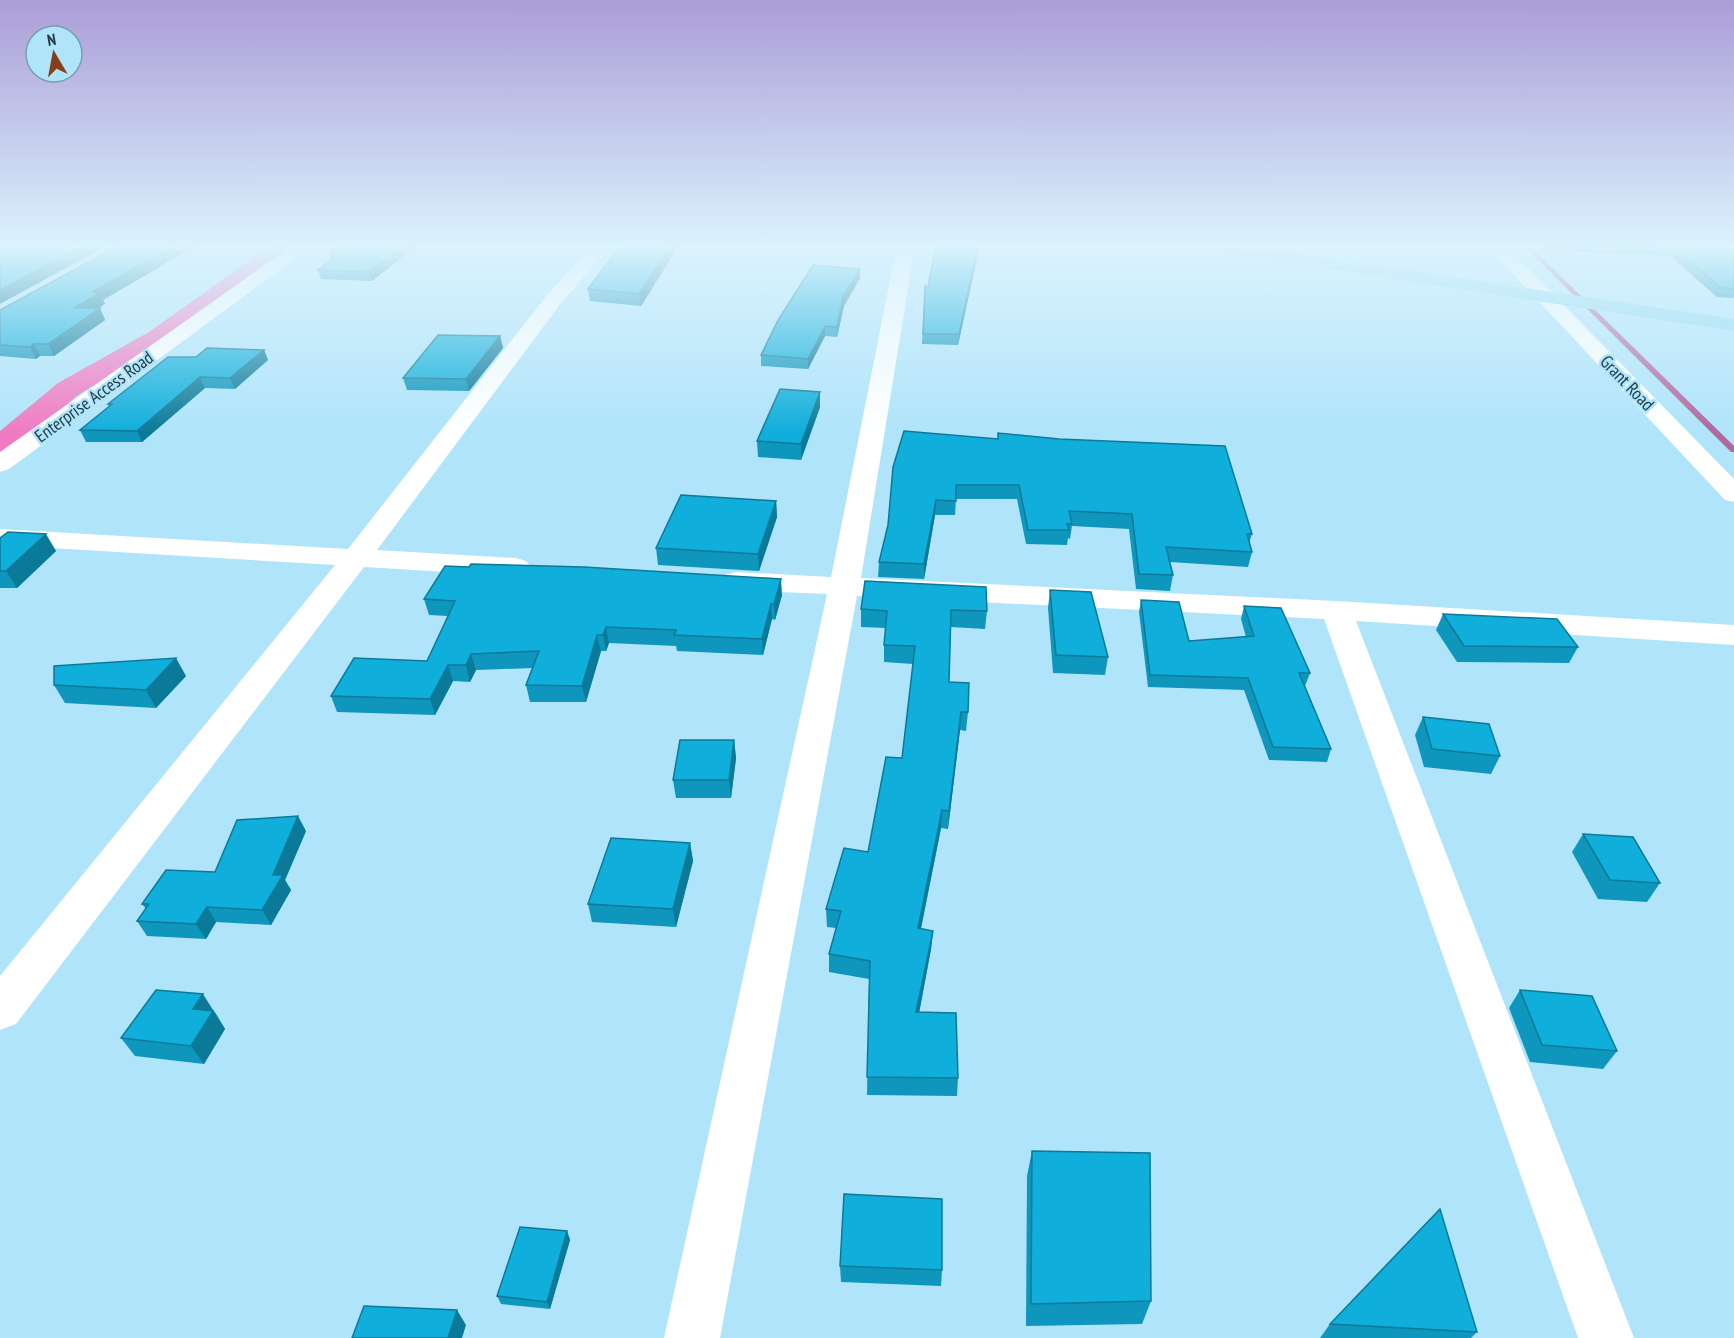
<svg xmlns="http://www.w3.org/2000/svg" width="1734" height="1338" font-family="'PT Sans Narrow',sans-serif">
	<style>
		.lines { fill: none; stroke-linecap: round; stroke-linejoin: round }
		.stream { fill: #b1689c; fill-rule: evenodd }
		.canal { fill: #f07bc1; fill-rule: evenodd }
		.minor { fill: #fff; fill-rule: evenodd }
		.major { fill: #8dd8f2; fill-rule: evenodd }
		.wall { fill: #0e96bc }
		.shaded-wall { fill: #0b7a99 }
		.building { fill: #10aedb; stroke: #0b7a99; stroke-width: 1.5 }
		.labels { text-anchor: middle; stroke-width: 5; stroke-linejoin: round; paint-order: stroke }
		.far-street-label { font-size: 18px; fill: #1e3a44; stroke: #b0e4fa }
	</style>
	<rect width="100%" height="100%" fill="#b0e4fa"/>
	<g class="lines">
		<polygon class="stream" points="1523,245 1529,245 1734,446 1734,452 1731,452"/>
		<polygon class="canal" points="271,245 296,245 167,342 78,395 27,439 10,449 0,452 0,431 58,383 149,332"/>
		<g class="minor">
			<polygon points="293,245 314,245 9,469 0,472 0,452"/>
			<polygon points="593,245 612,245 561,303 377,550 516,558 526,561 531,567 526,573 516,576 364,567 16,1024 0,1030 0,976 335,565 0,545 0,529 348,549 547,295"/>
			<polygon points="897,245 915,245 861,578 1336,601 1734,625 1734,645 1356,621 1634,1338 1578,1338 1324,619 857,596 720,1338 664,1338 827,594 736,590 725,587 721,581 725,575 736,572 831,577"/>
			<polygon points="1486,245 1505,245 1734,479 1734,502 1725,500"/>
		</g>
		<polygon class="major" points="1194,245 1238,245 1734,319 1734,331 1203,250 1197,249"/>
	</g>
	<g class="wall">
		<polygon points="120,245 197,245 103,300 105,304 98,308 100,308 105,320 54,356 40,356 36,359 0,356 0,310"/>
		<polygon points="338,245 418,245 372,281 321,279 318,270 331,260 329,252"/>
		<polygon points="621,245 679,245 641,306 590,301 588,289"/>
		<polygon points="980,245 958,345 922,344 925,286 928,287"/>
		<polygon points="1538,245 1729,245 1734,249 1734,298 1717,297 1670,256 1543,250"/>
		<polygon points="860,269 860,278 844,306 837,337 825,336 808,369 761,366 761,355"/>
		<polygon points="500,336 503,348 469,391 407,390 403,378"/>
		<polygon points="264,350 268,360 235,389 205,388 142,442 86,442 80,430 109,407 108,404 196,357"/>
		<polygon points="820,407 801,460 758,457 757,441"/>
		<polygon points="904,431 1252,534 1249,543 1252,552 1248,567 1170,562 1173,575 1170,591 1136,589 1129,529 1072,526 1070,539 1068,538 1067,545 1026,544 1017,499 956,499 955,515 935,515 924,579 878,577 879,562 888,525"/>
		<polygon points="776,501 777,517 759,571 658,565 656,548"/>
		<polygon points="0,538 56,551 17,588 0,588"/>
		<polygon points="865,581 987,611 985,629 951,627 949,682 968,712 966,731 960,730 948,829 941,828 921,929 933,931 931,949 919,1012 958,1078 957,1096 867,1095 869,979 829,972 829,954 836,928 827,927 826,909 868,852 902,758 913,664 884,662 884,645 886,628 861,627 861,609"/>
		<polygon points="1050,590 1108,657 1105,675 1053,673 1048,608"/>
		<polygon points="782,595 775,620 772,619 763,655 677,651 676,646 609,643 606,651 601,651 586,702 530,702 526,685 533,668 476,670 470,682 453,681 435,715 337,712 331,696 427,661 448,616 429,615 424,599"/>
		<polygon points="1141,600 1189,641 1246,637 1241,619 1244,606 1310,673 1305,686 1331,749 1327,762 1269,760 1244,690 1148,687 1139,612"/>
		<polygon points="1443,614 1578,647 1569,663 1457,662 1436,630"/>
		<polygon points="186,676 156,708 65,703 54,685"/>
		<polygon points="1423,717 1500,756 1491,774 1424,767 1415,735"/>
		<polygon points="734,740 736,758 731,798 676,798 673,780"/>
		<polygon points="306,831 285,880 291,890 271,925 216,922 206,939 147,936 137,921 146,909 142,904"/>
		<polygon points="1583,834 1660,883 1647,902 1598,899 1572,852"/>
		<polygon points="690,843 693,861 676,927 592,922 588,904"/>
		<polygon points="1520,990 1617,1051 1603,1069 1530,1062 1509,1008"/>
		<polygon points="215,1012 225,1029 204,1064 135,1056 121,1038"/>
		<polygon points="1032,1151 1151,1301 1142,1324 1026,1326 1027,1176"/>
		<polygon points="567,1231 570,1240 550,1309 501,1304 497,1296"/>
		<polygon points="840,1266 942,1270 941,1286 841,1282"/>
		<polygon points="1330,1324 1477,1332 1471,1338 1320,1338"/>
	</g>
	<g class="shaded-wall">
		<polygon points="84,245 108,245 0,304 0,290"/>
		<polygon points="175,245 197,245 103,300 105,304 79,319 74,308 93,292"/>
		<polygon points="405,245 418,245 372,281 369,272"/>
		<polygon points="671,245 679,245 641,306 639,294"/>
		<polygon points="978,245 980,245 958,345 959,334"/>
		<polygon points="860,269 860,278 844,306 837,337 837,327 843,296"/>
		<polygon points="100,308 105,320 54,356 48,344"/>
		<polygon points="825,326 825,336 808,369 808,359"/>
		<polygon points="500,336 503,348 469,391 466,379"/>
		<polygon points="34,344 40,356 36,359 30,347"/>
		<polygon points="264,350 268,360 235,389 230,378"/>
		<polygon points="200,377 205,388 142,442 137,431"/>
		<polygon points="820,392 820,407 801,460 801,444"/>
		<polygon points="936,500 935,515 924,579 924,564"/>
		<polygon points="776,501 777,517 759,571 758,554"/>
		<polygon points="46,534 56,551 17,588 6,571"/>
		<polygon points="781,579 782,595 775,620 774,604"/>
		<polygon points="771,604 772,619 763,655 762,639"/>
		<polygon points="606,627 609,643 606,651 603,635"/>
		<polygon points="597,635 601,651 586,702 582,686"/>
		<polygon points="471,654 476,670 470,682 466,665"/>
		<polygon points="176,658 186,676 156,708 146,690"/>
		<polygon points="448,665 453,681 435,715 430,699"/>
		<polygon points="961,712 960,730 948,829 949,811"/>
		<polygon points="734,740 736,758 731,798 729,780"/>
		<polygon points="942,810 941,828 917,947 918,928"/>
		<polygon points="298,816 306,831 285,880 291,890 271,925 262,910 273,875"/>
		<polygon points="690,843 693,861 676,927 673,909"/>
		<polygon points="207,907 216,922 206,939 196,924"/>
		<polygon points="933,931 931,949 916,1030 916,1012"/>
		<polygon points="203,994 225,1029 204,1064 191,1046 193,1009"/>
		<polygon points="567,1231 570,1240 550,1309 547,1302"/>
		<polygon points="457,1310 466,1325 462,1338 448,1338"/>
	</g>
	<g class="building">
		<polygon points="0,245 84,245 0,290"/>
		<polygon points="120,245 175,245 93,292 100,293 74,308 100,308 48,344 34,344 30,347 0,345 0,310"/>
		<polygon points="338,245 405,245 369,272 318,270 342,252 329,252"/>
		<polygon points="621,245 671,245 639,294 588,289"/>
		<polygon points="936,245 978,245 959,334 923,334 925,286 928,287"/>
		<polygon points="1623,245 1729,245 1734,249 1734,289 1721,288 1674,247"/>
		<polygon points="813,265 860,269 843,296 837,327 825,326 808,359 761,355 778,320"/>
		<polygon points="438,335 500,336 466,379 403,378"/>
		<polygon points="207,348 264,350 230,378 200,377 137,431 80,430 112,404 108,404 168,357 196,357"/>
		<polygon points="780,389 820,392 801,444 757,441"/>
		<polygon points="904,431 998,439 998,433 1059,439 1225,446 1252,534 1247,534 1252,552 1166,547 1173,575 1139,574 1132,514 1069,511 1072,524 1067,524 1069,530 1028,530 1019,485 956,485 956,501 936,500 924,564 879,562 888,525 893,467"/>
		<polygon points="681,495 776,501 758,554 656,548"/>
		<polygon points="8,532 46,534 6,571 0,571 0,538"/>
		<polygon points="471,564 584,567 781,579 774,604 771,604 762,639 674,635 676,630 606,627 603,635 597,635 582,686 526,685 539,651 471,654 466,665 448,665 430,699 331,696 354,658 427,661 455,601 424,599 445,566 469,567"/>
		<polygon points="865,581 986,587 987,611 951,610 949,682 969,683 968,712 961,712 949,811 942,810 918,928 933,931 916,1012 956,1013 958,1078 867,1077 870,961 829,954 841,911 826,909 844,848 868,852 886,757 902,758 915,646 884,645 887,611 861,609"/>
		<polygon points="1050,590 1091,592 1108,657 1056,655"/>
		<polygon points="1141,600 1179,602 1189,641 1254,636 1244,606 1281,608 1310,673 1299,673 1331,749 1273,747 1248,678 1150,675"/>
		<polygon points="1443,614 1557,619 1578,647 1464,646"/>
		<polygon points="176,658 146,690 54,685 54,666"/>
		<polygon points="1423,717 1489,724 1500,756 1432,749"/>
		<polygon points="680,740 734,740 729,780 673,780"/>
		<polygon points="298,816 273,875 283,875 262,910 207,907 196,924 137,921 149,904 142,904 166,870 215,872 237,820"/>
		<polygon points="1583,834 1633,837 1660,883 1610,880"/>
		<polygon points="611,838 690,843 673,909 588,904"/>
		<polygon points="156,990 203,994 193,1009 213,1011 191,1046 121,1038"/>
		<polygon points="1520,990 1592,996 1617,1051 1542,1045"/>
		<polygon points="1032,1151 1150,1153 1151,1301 1031,1304"/>
		<polygon points="844,1194 942,1199 942,1270 840,1266"/>
		<polygon points="1440,1209 1477,1332 1330,1324"/>
		<polygon points="520,1227 567,1231 547,1302 497,1296"/>
		<polygon points="364,1306 457,1310 448,1338 352,1338"/>
	</g>
	<linearGradient id="sky" x2="0" y2="1"><stop stop-color="#ab9dd8"/><stop offset="0.57" stop-color="#dbf3fd"/><stop offset="1" stop-color="#dbf3fd" stop-opacity="0"/></linearGradient>
	<rect width="1734" height="432" fill="url(#sky)"/>
	<g class="labels">
		<g class="far-street-label">
			<text transform="translate(1627 383) rotate(46)" y="6">Grant Road</text>
			<text transform="translate(94 397) rotate(-36)" y="6">Enterprise Access Road</text>
		</g>
	</g>
	<g transform="translate(54 54) rotate(350)"><circle r="28" fill="#b0e4fa" stroke="#76a0b1" stroke-width="1.5"/>
	<path d="M0-4.5L10 22L0 15L-10 22Z" fill="#853f1b"/>
	<text y="-9" font-size="16" font-weight="bold" text-anchor="middle" fill="#1e3a44">N</text>
	</g>
</svg>
